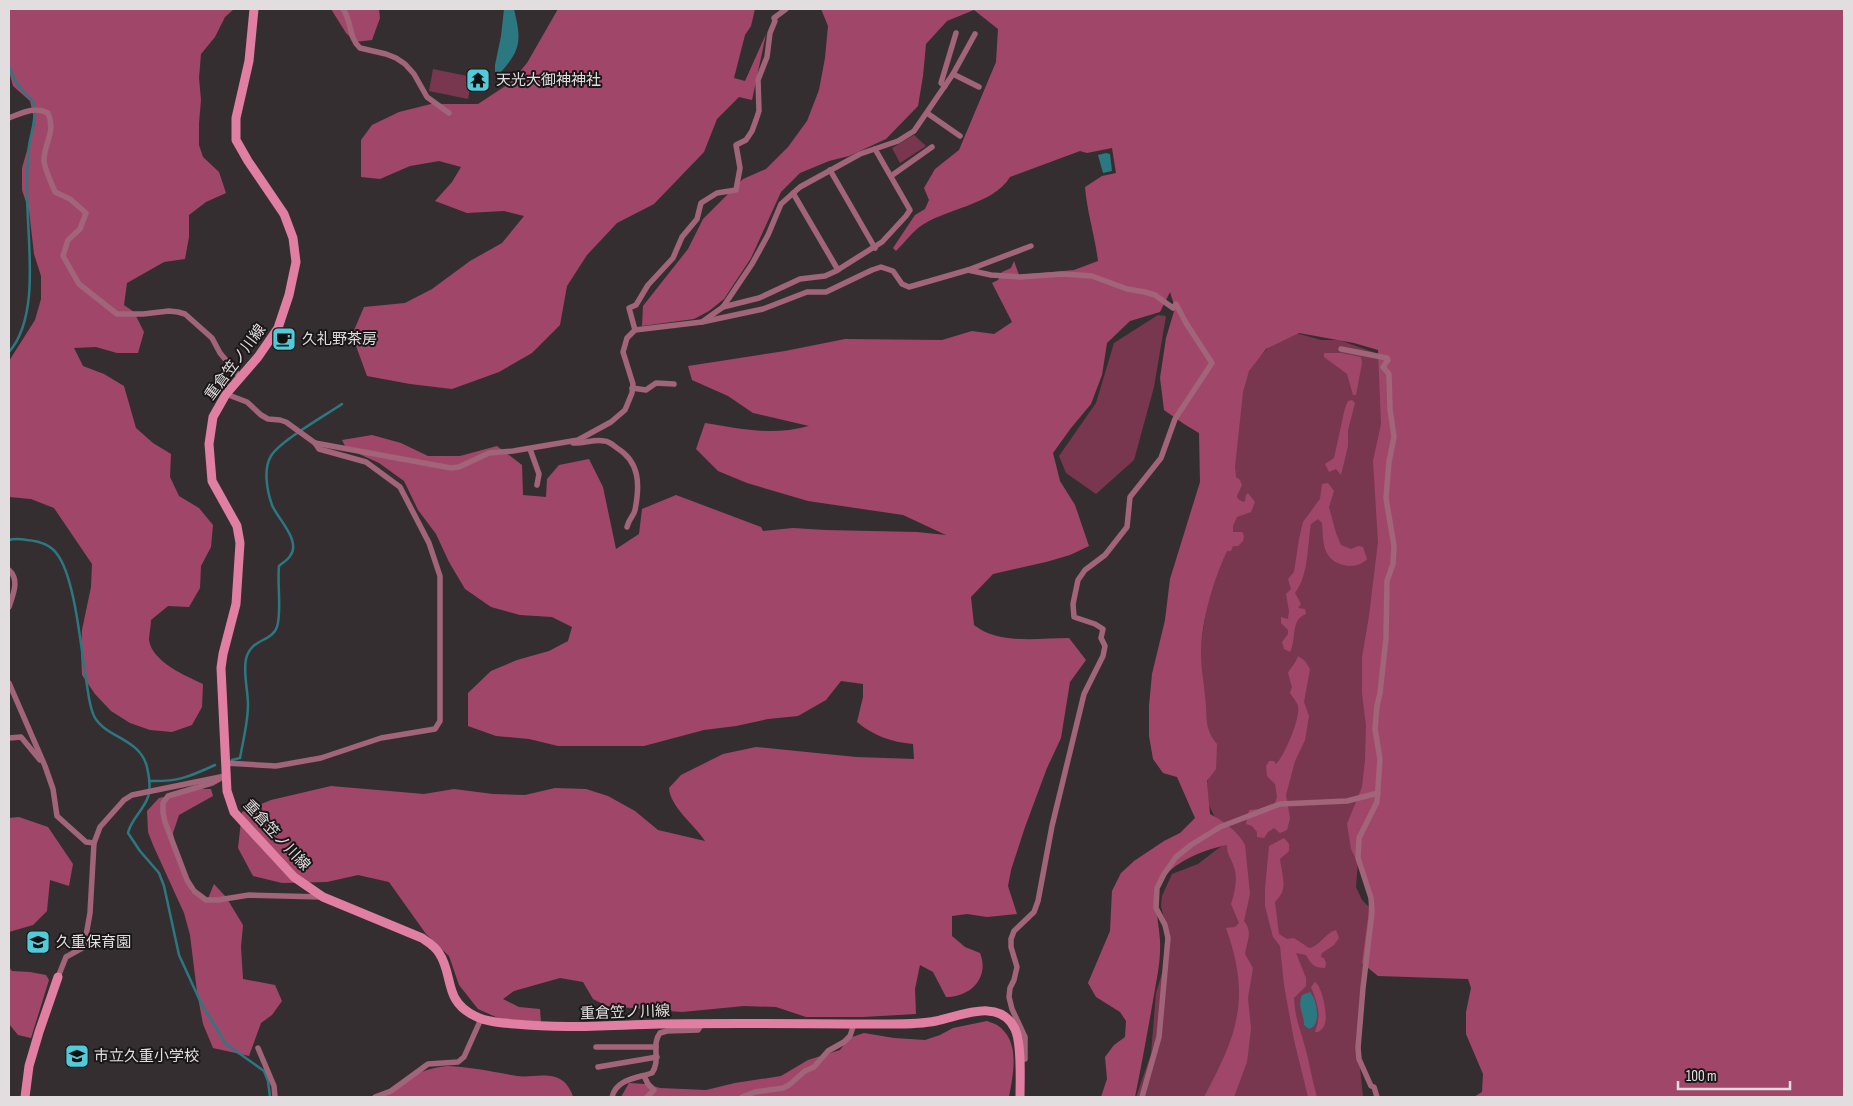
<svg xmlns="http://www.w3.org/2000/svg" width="1853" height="1106" font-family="'Sofia Sans Condensed','Noto Sans JP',sans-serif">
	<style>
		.green { fill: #78374f }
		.forest { fill: #a04769 }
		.water { fill: #2c7880 }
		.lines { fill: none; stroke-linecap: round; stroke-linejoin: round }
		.stream { stroke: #2c7880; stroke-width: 2.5 }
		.street { stroke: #a16479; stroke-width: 5.5 }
		.secondary { stroke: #e07fa1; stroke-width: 9 }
		.labels { text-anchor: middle; stroke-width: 4; stroke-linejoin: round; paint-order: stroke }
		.poi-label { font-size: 15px; fill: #e2ddde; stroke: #1a1718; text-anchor: start }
		.street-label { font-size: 15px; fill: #e2ddde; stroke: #1a1718 }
	</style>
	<rect width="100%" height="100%" fill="#352e30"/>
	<g class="green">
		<polygon points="433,69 472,77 468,99 429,91"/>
		<polygon points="914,135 926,146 900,163 892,148"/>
		<polygon points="1158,315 1166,316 1154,387 1134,460 1096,494 1066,473 1059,456 1096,403 1114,343"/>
		<polygon points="1296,333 1321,340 1339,340 1381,355 1385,514 1356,887 1362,900 1371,909 1361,1037 1360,1068 1363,1097 1136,1097 1151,1054 1156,993 1163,970 1166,927 1161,906 1162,896 1172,874 1198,864 1224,844 1216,820 1209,805 1207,783 1214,763 1204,726 1199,657 1241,375 1269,347"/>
	</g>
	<g class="forest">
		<path d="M9,9H234L225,17L215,37L201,54L199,78L201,100L199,123V145L203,157L219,172L226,193L206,202L189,215V237L185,259L164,262L127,283L124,305L134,312L144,332L138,353H117L96,347L74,348L83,366L104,374L124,386L136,428L153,443L171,454L170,477L179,496L199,508L213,525L211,547L201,566L200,588L189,607L168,606L151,620C151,626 149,634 149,640C152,662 186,676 203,684L202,707L192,725L172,732L150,730L130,723L111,711L95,694L82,675L81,653L82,630L91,587L92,564L54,508L31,499L9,497V361L35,320L41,299V276L34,254L29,211L22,190V168L35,123L30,101L13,86L9,71Z"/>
		<polygon points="331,9 379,9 380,18 372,40 355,42 346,33"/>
		<polygon points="558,9 755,9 751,26 745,35 734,78 745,81 766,34 752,100 739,97 717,119 704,152 654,204 617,223 587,255 567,286 560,325 532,353 499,372 452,389 410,384 367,376 352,335 364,307 405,303 432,289 470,261 502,243 524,216 504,211 467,213 435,201 452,182 461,167 439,161 410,166 380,179 361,177 361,140 372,125 399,112 431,104 478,104 510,83 527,63"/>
		<path d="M821,9H1844V1097H1474L1482,1092L1483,1074L1466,1034V1012L1471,988L1468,979L1378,976L1362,963L1368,918L1370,888L1351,849L1347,824L1362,787L1365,760L1366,726L1362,693V657L1369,616L1378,542L1373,461L1381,424L1378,350L1354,343L1299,333L1266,349L1249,371L1243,392L1235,467L1236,477L1240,480L1242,485L1237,496L1238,499L1243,502L1245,501L1246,495L1248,493L1255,502L1251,512L1237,517L1233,526V532H1242L1244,536L1243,541L1238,546H1233L1231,551H1227C1213,581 1201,621 1201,655C1201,669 1204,683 1205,697C1208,717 1203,727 1217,744L1216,769L1207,781L1210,814C1223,821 1238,831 1245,845L1250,894L1244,921C1253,932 1247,941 1245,954L1253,968L1248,998L1251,1029L1247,1062L1234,1097H1204C1238,1034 1251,998 1226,928L1235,927L1239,923L1231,904C1235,892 1238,879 1234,867C1231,857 1227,856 1227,845C1207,849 1176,860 1164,878C1151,896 1159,921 1160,941C1161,959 1157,978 1154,995C1148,1029 1142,1063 1135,1097H1101L1107,1079L1105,1057L1114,1045L1125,1037L1126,1021L1120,1012L1096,997L1088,983L1110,931L1112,891L1121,873L1134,861L1164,841L1180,833L1195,818L1177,777L1163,773L1153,759L1149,736V706L1152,674L1165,620L1170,579L1200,482L1199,433L1184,424L1164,410L1160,378L1166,338L1175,308L1170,292L1160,312L1130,321L1107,343L1102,375L1091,404L1071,428L1053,453L1060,481L1075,505L1089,546L1070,555L1046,562L993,574L971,597L974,625C999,645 1039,638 1069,638L1086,660L1070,682L1061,738L1047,768L1025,827L1011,870L1008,886L1017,914L987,917L967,914L952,916V936L965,947L980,953C990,978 970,997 946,997L933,972L920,965L915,989L916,1014L863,1017H806L776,1007L744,1006L682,1012L607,1006L593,999L583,982L560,978L514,991L503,999L519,1007L540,1009L541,1022H507L478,1009L459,985L449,956L426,934L389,882L358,875L327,882L282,883L253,876L238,848L242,812L271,800L331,786L424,794L454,789L493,794L525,795L555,788L586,789L608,796L635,811L658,830L705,841C695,825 670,807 669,788L681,775L723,754L756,747L856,757L914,759L913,744C891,742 874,736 857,722L863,697V684L841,681L826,700L798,716L768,719L736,726L704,730L644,746H558L529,739L496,736L468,726V693L491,671L517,660L549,651L568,641L572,627L552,617L520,615L491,607L465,589L449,562L436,534L418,510L404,481L379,463L346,448L342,440L372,435L401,443L428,456H460L497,446L522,465L523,495L546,497L547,479L559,465L589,459L603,487L616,549L639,534L642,509L676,495L761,527L763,531L793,528L825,530L917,532L946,535L903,515L808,501L747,483L718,471L696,449L705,423C742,429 772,436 809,426L753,413L728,396L692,380L688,366L785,351L845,339L942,340L972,331L994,334L1012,322L992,283L998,280L1002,272L1011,268L1014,261L1019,275L1074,270L1098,261C1095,236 1087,212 1085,187L1102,176L1116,173L1112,148L1087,153L1080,151L1010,177C992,206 944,208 918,228C910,235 903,244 896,251L893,248L915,215L925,209L929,200L924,188L935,169L959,150L996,62L998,29L974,10L947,21L926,44L923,76L918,106L886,139L849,156L829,161L800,173L781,192L751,258L724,299L709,311L694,319L642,326L643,306L688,249L703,219L743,179L766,169L788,147L807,121L819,90L825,58L828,26Z"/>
		<polygon points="1324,353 1341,353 1361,357 1362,363 1356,395 1353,395 1347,374 1324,357"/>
		<polygon points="1352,400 1355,403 1348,430 1348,446 1341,475 1336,469 1329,472 1325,464 1334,458 1345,408 1348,401"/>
		<path d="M1328,483L1334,491L1329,507L1336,533L1341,545L1351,549L1358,546L1363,547L1367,559C1357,570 1336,567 1328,555C1322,546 1323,532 1322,523L1318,519L1311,524C1307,547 1309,574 1295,593L1301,604L1298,608L1305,609L1306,614C1290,620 1297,638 1290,652L1284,649L1282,642L1288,634V630L1281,623V617L1288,619L1289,611L1286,594L1291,589L1288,579L1294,572L1299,539L1303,522L1320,499L1322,484Z"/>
		<path d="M1298,656L1305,661L1310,669L1304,702L1309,716L1305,740L1295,761L1286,795L1290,818L1287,830L1280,833L1274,828L1268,832L1264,838L1257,837V832L1252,826L1246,824L1249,810L1259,809L1275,803L1277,797L1275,784L1267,776L1266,766L1269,761H1274L1276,764C1284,757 1301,717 1298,706C1297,702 1292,696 1290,693L1292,687L1288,673C1291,667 1296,663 1298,656Z"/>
		<polygon points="197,789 211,789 213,796 179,815 173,833 176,850 191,892 207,901 214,884 226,897 243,925 241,947 243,979 275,985 282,1001 272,1015 261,1023 249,1056 213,1048 203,1024 197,992 190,935 184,913 153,845 148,832 147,811 159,798"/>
		<polygon points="19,817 48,827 73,864 69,886 50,880 47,911 33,925 9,932 9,818"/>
		<path d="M1284,838L1289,844V851L1280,859C1282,877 1289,889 1275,902L1279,934L1287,939L1294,938L1309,948C1319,947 1325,933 1336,930L1339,938L1334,945L1322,953L1321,957L1324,958L1326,963L1325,968C1314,968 1311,964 1306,955L1296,953L1306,978V986L1294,998C1295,1019 1300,1028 1305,1047C1310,1064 1312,1081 1317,1097H1308L1294,1040L1284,985L1280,946L1273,937L1265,906V888L1269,846Z"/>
		<polygon points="9,967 12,971 30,972 46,975 49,980 31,1038 18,1035 9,1024"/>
		<path d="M1315,982C1322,986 1328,1015 1325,1023C1324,1028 1321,1030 1318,1032H1315C1316,1028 1318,1024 1318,1020C1320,1010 1315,997 1311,987Z"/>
		<path d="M987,1021C992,1023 997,1024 1001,1028C1020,1045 1013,1075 1009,1097H621L629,1083L645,1084L660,1088L706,1090L735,1083L781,1076L808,1060L840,1050L849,1038L864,1033L894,1038L925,1040L940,1035L953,1028Z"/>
		<path d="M448,1066C471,1067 494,1072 517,1076C531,1078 550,1071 563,1081C567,1084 572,1092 573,1097H378C398,1082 422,1068 448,1066Z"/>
	</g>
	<g class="water">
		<path d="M504,9H514C521,38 522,49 501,72H495V65L501,36Z"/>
		<polygon points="1106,153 1110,154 1112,171 1103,173 1098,155"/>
		<path d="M1310,992C1317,999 1322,1026 1309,1029L1304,1025C1304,1013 1297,1007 1302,995Z"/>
	</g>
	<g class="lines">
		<g class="stream">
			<path d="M9,67C12,75 16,83 22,90C26,95 32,98 34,104C37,117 31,133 29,146C28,157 27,169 27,180C25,230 43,313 9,352"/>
			<path d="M9,540C15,538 21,539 27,540C39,541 50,544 57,554C75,577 81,649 86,679C88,690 89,706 94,716C105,738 140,738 147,767C149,776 151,789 148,797C143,811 131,819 128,833L140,851L159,873L164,886L179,955L201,1003L226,1044L264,1071L268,1081L270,1097"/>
			<path d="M232,760L240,758C243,741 248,722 248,705C248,689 243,675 246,659C251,638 272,642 277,627C282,611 277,585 279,566C282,563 288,560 290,556C302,541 277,518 272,505C267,491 263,469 271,456C280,441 326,415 342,404"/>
			<path d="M149,781C177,782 189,777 215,765"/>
		</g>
		<g class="street">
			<path d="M343,9C352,21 348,37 360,48L386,54L396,58L405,64L414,74L427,97L449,113"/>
			<polyline points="953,74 979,87"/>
			<polyline points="945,86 941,83 956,33"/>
			<polyline points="927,113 960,136"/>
			<path d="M9,118C22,113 34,106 48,113C56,132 45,141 44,159C43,166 52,184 55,192L70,199L86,213L80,229L68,240L63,256L79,284L117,314H143L169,311L178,312L185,314L212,338L220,353L240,377"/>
			<polyline points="830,170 875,248"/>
			<polyline points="891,176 932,147"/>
			<polyline points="793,193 838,270"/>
			<polyline points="968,270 1031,246"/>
			<polyline points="723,307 759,298 800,279 825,276 836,271 882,242 906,216 910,210 875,149"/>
			<polyline points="702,322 763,309 807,292 826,292 872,270 881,267 893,271 902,284 909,287 968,270 991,275 1020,277 1063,274 1092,276 1127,289 1145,292 1155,295 1173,308 1176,304 1186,323 1212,363 1175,419 1161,458 1130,497 1127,527 1105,555 1085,570 1078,580 1073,604 1074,617 1095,624 1103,629 1101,638 1105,646 1103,656 1084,694 1052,826 1038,901 1034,912 1014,931 1011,939 1011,947 1017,967 1014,980 1010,988 1009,997 1012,1009 1025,1037 1025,1059 1020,1059"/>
			<polyline points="635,330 629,308 636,305 648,285 673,258 682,237 697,219 701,203 717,193 736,190 740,168 736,145 746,140 752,131 756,120 759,111 758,80 767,57 770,33 775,21 774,18 786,9"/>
			<polyline points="1341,349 1387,358 1388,360 1383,367 1389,374 1390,409 1394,437 1389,462 1386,498 1394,546 1393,564 1387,581 1386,638 1380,693 1377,706 1375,729 1380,759 1377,802 1359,838 1358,858 1371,898 1372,912 1363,988 1358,1048 1359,1059 1371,1086 1374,1087 1377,1097"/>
			<polyline points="632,388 646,390 656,383 674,384"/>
			<polyline points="226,394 247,402 261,415 268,419 280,420 286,422 315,443 451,468 459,467 489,453 513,451 578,440 611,422 625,410 632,393 633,384 623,352 627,338 635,330 702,322 723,307 752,264 768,235 781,204 800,187 860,154 898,141 914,131 953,74 975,34"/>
			<path d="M573,443C583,444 594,439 604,441C609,441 613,445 617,448C640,462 640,485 635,510C634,516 629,518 627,527"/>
			<polyline points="530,449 539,474 537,485"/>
			<path d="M9,570C20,580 13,594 9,607"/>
			<polyline points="9,683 45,766 53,789 57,816 86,842 94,843"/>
			<polyline points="9,738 21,737 40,760"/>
			<polyline points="225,763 276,766 321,758 381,738 435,729 440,721 440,576 429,543 400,487 366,462 319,449 315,443"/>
			<polyline points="221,778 212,783 168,796 163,803 163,813 165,822 187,880 194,891 206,900 218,900 249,895 322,897"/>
			<polyline points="58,977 66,957 84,947 90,913 94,843 100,827 124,800 132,795 225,776"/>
			<polyline points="596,1047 656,1047"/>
			<polyline points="258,1048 274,1086 275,1097"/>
			<polyline points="598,1067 657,1057"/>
			<polyline points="644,1076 648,1084 654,1090 647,1097"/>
			<polyline points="375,1097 391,1091 428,1064 458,1062 464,1057 481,1019"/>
			<path d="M612,1097C616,1079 637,1078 652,1073C661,1061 651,1044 660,1033L667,1031L698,1030L702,1024"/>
			<polyline points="742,1097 755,1092 783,1088 789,1085 805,1071 814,1067 828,1051 844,1042 850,1036 854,1024"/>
			<polyline points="1142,1097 1159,1037 1168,938 1165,925 1156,908 1157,888 1164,874 1176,857 1191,845 1220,827 1280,804 1347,801 1378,793"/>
		</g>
		<g class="secondary">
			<path d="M254,9L249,61L236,118V140L248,161L284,214L293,238L296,262L289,295L278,328L258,357L226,394L213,417L209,444L212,481L237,526L240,543L236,604L223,654L221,668L227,791L234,812L294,877L323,897L422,938C428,942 435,946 439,953C454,975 443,1001 475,1016C487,1022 502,1023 515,1024C564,1029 611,1025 659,1024C736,1023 814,1024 891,1024C906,1024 921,1024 936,1021C961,1016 1000,997 1015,1029C1022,1044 1020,1080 1020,1097"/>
			<polyline points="25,1097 29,1066 39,1032 58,977"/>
		</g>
	</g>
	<defs>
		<g id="temple-square" transform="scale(1.25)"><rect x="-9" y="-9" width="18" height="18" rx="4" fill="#52cbd9" stroke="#1a1718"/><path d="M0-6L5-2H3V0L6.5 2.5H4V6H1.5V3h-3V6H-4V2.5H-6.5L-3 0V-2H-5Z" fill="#111"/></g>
		<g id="cafe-square" transform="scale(1.25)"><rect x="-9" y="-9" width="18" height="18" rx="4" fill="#52cbd9" stroke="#1a1718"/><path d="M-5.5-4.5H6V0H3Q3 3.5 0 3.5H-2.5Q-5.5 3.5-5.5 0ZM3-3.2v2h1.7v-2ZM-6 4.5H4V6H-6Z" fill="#111"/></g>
		<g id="school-square" transform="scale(1.25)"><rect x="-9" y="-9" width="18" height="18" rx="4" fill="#52cbd9" stroke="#1a1718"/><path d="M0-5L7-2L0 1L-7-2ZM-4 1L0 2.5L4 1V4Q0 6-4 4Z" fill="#111"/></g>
	</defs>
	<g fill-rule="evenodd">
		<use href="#temple-square" x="478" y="80"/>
		<use href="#cafe-square" x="284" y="339"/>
		<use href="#school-square" x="38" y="942"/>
		<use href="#school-square" x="77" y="1056"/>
	</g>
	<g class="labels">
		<g class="poi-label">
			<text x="496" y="85">天光大御神神社</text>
			<text x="302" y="344">久礼野茶房</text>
			<text x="56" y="947">久重保育園</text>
			<text x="94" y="1061">市立久重小学校</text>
		</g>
		<g class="street-label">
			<text transform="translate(235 362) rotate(-53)" y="5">重倉笠ノ川線</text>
			<text transform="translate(277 835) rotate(47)" y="5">重倉笠ノ川線</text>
			<text transform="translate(625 1012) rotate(-2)" y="5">重倉笠ノ川線</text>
		</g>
	</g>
	<rect width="1853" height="1106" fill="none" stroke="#e2ddde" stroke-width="20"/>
	<path d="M1678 1081v8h112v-8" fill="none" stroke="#e2ddde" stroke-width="2.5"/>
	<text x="1686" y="1081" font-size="15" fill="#e2ddde" stroke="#1a1718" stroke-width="4" paint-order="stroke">100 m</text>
</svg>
